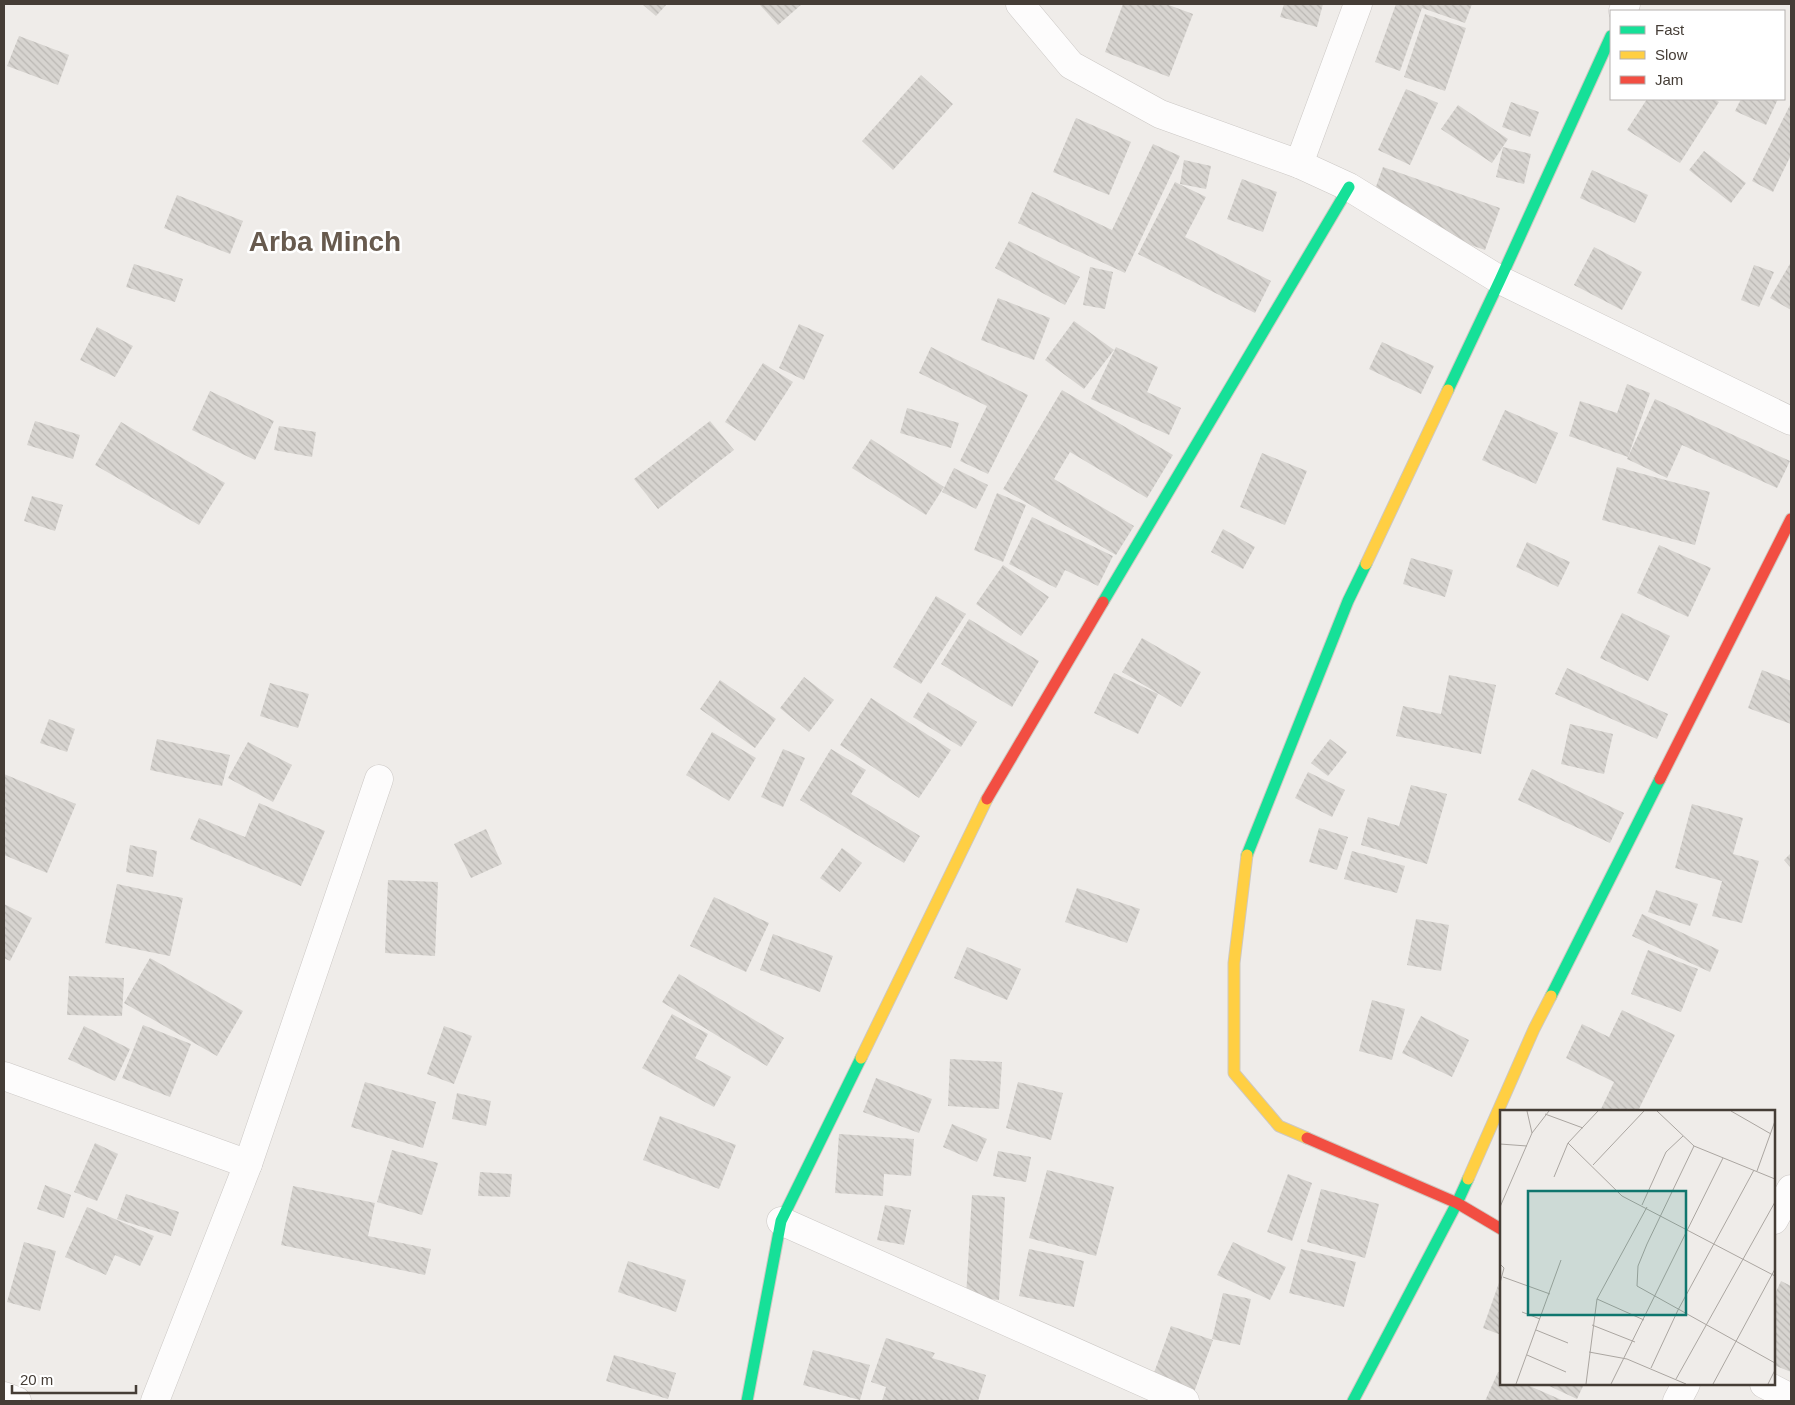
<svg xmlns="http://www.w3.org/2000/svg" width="1795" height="1405" font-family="Arial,sans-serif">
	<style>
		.building { fill: url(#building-back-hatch) }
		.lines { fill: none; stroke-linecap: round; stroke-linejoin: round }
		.street-casing { stroke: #ccc8c5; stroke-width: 29 }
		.fast-casing { stroke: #cec8c0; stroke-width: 13 }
		.slow-casing { stroke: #cec8c0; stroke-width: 13 }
		.jam-casing { stroke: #cec8c0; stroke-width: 13 }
		.street { stroke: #fdfcfc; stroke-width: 28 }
		.fast { stroke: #16e098; stroke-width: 11 }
		.slow { stroke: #ffcf43; stroke-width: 11 }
		.jam { stroke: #f24e42; stroke-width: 11 }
		.labels { text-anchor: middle; stroke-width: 5; stroke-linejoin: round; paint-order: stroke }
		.town-label { font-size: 28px; font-weight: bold; fill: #675a4e; stroke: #fff }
		.inset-road { fill: none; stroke: #aba6a1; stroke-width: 1 }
		.view { fill: #0f766e; fill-opacity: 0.15; stroke: #0f766e; stroke-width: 2.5 }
		.inset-edge { fill: none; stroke: #453d36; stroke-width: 2.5 }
	</style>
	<defs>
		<pattern id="building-back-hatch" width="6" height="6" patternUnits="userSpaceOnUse" patternTransform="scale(1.25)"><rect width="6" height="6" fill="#d7d4d0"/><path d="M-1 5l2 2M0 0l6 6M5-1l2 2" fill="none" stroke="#bab7b3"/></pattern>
	</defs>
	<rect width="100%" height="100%" fill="#efece9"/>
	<g class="building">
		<polygon points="642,4 667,4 656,16"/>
		<polygon points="759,4 802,4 778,25"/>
		<polygon points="1123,4 1166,4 1193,14 1169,77 1105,52"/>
		<polygon points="1284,4 1323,4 1317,27 1280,17"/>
		<polygon points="1396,4 1472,4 1465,23 1422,8 1400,71 1375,62"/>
		<polygon points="1425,14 1466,28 1445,91 1404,77"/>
		<polygon points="19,36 69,55 58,85 7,66"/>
		<polygon points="921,75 953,104 893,170 862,141"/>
		<polygon points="1406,89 1438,103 1410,165 1378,150"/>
		<polygon points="1647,99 1713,99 1719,102 1680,163 1627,130"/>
		<polygon points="1741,99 1778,99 1766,125 1735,111"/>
		<polygon points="1511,102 1539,112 1530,137 1502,127"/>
		<polygon points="1791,103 1791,155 1773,192 1752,181"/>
		<polygon points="1458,105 1508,139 1492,163 1441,129"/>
		<polygon points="1076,118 1131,142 1109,195 1053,172"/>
		<polygon points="1153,144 1180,156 1125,273 1018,223 1032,192 1112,230"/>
		<polygon points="1503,147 1531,154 1524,184 1496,177"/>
		<polygon points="1704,151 1746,183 1731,203 1689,170"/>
		<polygon points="1184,160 1211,166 1206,189 1180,184"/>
		<polygon points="1383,167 1500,208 1485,250 1368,209"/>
		<polygon points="1592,170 1648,195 1635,223 1580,198"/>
		<polygon points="1242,179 1277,192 1263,232 1227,219"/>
		<polygon points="1175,182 1206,197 1185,237 1271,281 1255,313 1138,254"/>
		<polygon points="177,195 243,221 230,254 164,228"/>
		<polygon points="1009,241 1080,277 1065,305 995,268"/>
		<polygon points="1594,247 1642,272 1622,310 1574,285"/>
		<polygon points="1791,262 1791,310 1770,298"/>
		<polygon points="134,264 183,279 175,302 126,287"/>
		<polygon points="1754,265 1774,272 1759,307 1741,300"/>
		<polygon points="1090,267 1113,272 1105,309 1083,305"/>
		<polygon points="998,298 1050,318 1034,360 981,340"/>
		<polygon points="1074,321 1114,350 1084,389 1045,360"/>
		<polygon points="799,324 824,335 804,380 779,368"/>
		<polygon points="97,327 133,346 115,377 80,360"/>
		<polygon points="1382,342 1434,366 1421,394 1369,369"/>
		<polygon points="931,347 1028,395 988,474 960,461 987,406 919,373"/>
		<polygon points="1116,347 1158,367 1147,392 1181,408 1169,435 1091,399"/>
		<polygon points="763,363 793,382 755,441 725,422"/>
		<polygon points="1627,384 1650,393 1628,457 1569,436 1580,401 1617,413"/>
		<polygon points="1062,390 1173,455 1147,498 1070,452 1054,479 1134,526 1116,555 1003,489"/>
		<polygon points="210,391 274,421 255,460 192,430"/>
		<polygon points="1655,399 1790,461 1777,488 1682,445 1667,478 1627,459"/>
		<polygon points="907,408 959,423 951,448 900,433"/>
		<polygon points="1505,410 1558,433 1536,484 1482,460"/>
		<polygon points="35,421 80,435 73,459 27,445"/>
		<polygon points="710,421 734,450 658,509 634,479"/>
		<polygon points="121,422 225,483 199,525 95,465"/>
		<polygon points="279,426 316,432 312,457 274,450"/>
		<polygon points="871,439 944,487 926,515 852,468"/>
		<polygon points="1262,453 1307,471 1285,525 1240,507"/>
		<polygon points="1617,467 1710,492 1695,545 1602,520"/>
		<polygon points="954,468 988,485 976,509 942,492"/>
		<polygon points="997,493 1026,505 1003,562 974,550"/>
		<polygon points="32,496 63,505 55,531 24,521"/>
		<polygon points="1032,517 1113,556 1098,586 1065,570 1056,588 1009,564"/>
		<polygon points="1223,529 1255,547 1243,569 1211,552"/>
		<polygon points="1527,542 1570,562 1558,587 1516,567"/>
		<polygon points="1659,545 1711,568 1688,617 1637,593"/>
		<polygon points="1411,558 1453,570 1445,597 1403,584"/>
		<polygon points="1003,565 1049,597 1021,636 976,604"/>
		<polygon points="936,596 966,614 921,684 893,667"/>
		<polygon points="1622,613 1670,636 1648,681 1600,658"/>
		<polygon points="969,619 1039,661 1012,707 941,664"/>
		<polygon points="1142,638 1201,672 1181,707 1122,672"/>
		<polygon points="1567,668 1668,714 1657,739 1555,694"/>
		<polygon points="1762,670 1791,681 1791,724 1748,708"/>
		<polygon points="1114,673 1158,694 1138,734 1094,713"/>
		<polygon points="1449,675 1496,685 1481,754 1396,736 1403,706 1441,714"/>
		<polygon points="804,677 834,700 809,732 780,708"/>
		<polygon points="720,680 776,719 755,748 700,709"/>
		<polygon points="270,683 309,694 298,728 260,716"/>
		<polygon points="928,692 977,722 961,747 913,717"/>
		<polygon points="871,698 951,750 919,798 840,745"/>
		<polygon points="49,719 75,729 67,752 40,743"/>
		<polygon points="1570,724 1613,734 1604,774 1561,764"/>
		<polygon points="712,732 756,758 729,801 686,775"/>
		<polygon points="157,739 230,755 222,786 150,770"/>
		<polygon points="1330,739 1347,752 1328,776 1311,763"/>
		<polygon points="248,742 292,765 273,802 228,778"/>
		<polygon points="783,749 805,758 783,807 761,797"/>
		<polygon points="831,749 866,770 851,794 920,836 904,863 800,800"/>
		<polygon points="1532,769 1624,813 1610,843 1518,800"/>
		<polygon points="1308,772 1345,790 1332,817 1295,798"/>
		<polygon points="4,774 76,804 47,873 4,855"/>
		<polygon points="1411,785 1447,794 1427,864 1361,845 1368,817 1399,826"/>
		<polygon points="259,803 325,831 301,886 190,839 199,818 245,837"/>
		<polygon points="1692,804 1743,818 1733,854 1759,861 1742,923 1712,916 1722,881 1675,868"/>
		<polygon points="1319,828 1348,837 1337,870 1309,862"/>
		<polygon points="486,829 502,864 471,878 454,844"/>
		<polygon points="130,845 157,851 153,877 126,872"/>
		<polygon points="842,848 862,863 840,892 820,878"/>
		<polygon points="1352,851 1405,866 1397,893 1344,879"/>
		<polygon points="1791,853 1791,868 1784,860"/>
		<polygon points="388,880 438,882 435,956 385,953"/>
		<polygon points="117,884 183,898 170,956 105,943"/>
		<polygon points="1077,888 1140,909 1127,943 1065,922"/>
		<polygon points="1656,890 1698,904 1690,926 1648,912"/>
		<polygon points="714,897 769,923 746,972 690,946"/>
		<polygon points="4,904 32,918 10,961 4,958"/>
		<polygon points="1642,914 1719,950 1710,972 1632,936"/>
		<polygon points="1416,919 1449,925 1441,971 1407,965"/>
		<polygon points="773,934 833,956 820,992 760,970"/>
		<polygon points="967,947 1021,969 1007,1000 954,978"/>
		<polygon points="1648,950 1698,969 1681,1012 1631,994"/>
		<polygon points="150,958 243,1011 217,1056 124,1003"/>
		<polygon points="679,974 784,1038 767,1066 662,1002"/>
		<polygon points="69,976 124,978 122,1016 67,1015"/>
		<polygon points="1372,1000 1405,1009 1392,1060 1359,1051"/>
		<polygon points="1622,1010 1675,1035 1638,1111 1600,1111 1614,1082 1566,1058 1582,1024 1609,1037"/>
		<polygon points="672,1014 708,1034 695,1058 731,1077 714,1107 642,1068"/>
		<polygon points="1421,1016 1469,1040 1452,1077 1402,1053"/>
		<polygon points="143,1025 191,1044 170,1097 122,1078"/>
		<polygon points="84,1026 130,1049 115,1081 68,1059"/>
		<polygon points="444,1026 472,1036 454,1084 427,1074"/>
		<polygon points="950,1059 1002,1062 999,1109 948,1106"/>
		<polygon points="876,1078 932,1099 919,1133 863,1112"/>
		<polygon points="365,1082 436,1102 423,1148 351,1127"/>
		<polygon points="1018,1082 1063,1093 1051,1140 1006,1128"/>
		<polygon points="457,1093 491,1101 486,1126 452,1119"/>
		<polygon points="660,1116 736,1145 719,1189 643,1160"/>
		<polygon points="952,1124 987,1139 977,1162 943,1147"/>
		<polygon points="839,1134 914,1139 911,1176 884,1174 883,1196 835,1193"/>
		<polygon points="95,1143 118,1154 97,1201 74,1192"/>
		<polygon points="392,1150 438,1163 422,1215 377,1202"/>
		<polygon points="998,1151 1031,1157 1026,1182 993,1176"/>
		<polygon points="1047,1170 1114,1187 1096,1256 1029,1238"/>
		<polygon points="480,1172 512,1174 510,1197 478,1196"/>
		<polygon points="1288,1174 1312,1183 1292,1241 1267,1232"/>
		<polygon points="45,1185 71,1195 64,1218 37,1209"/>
		<polygon points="293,1186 375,1203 368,1236 431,1249 425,1275 281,1245"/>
		<polygon points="1321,1189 1379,1204 1365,1258 1307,1242"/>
		<polygon points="126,1194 179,1212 171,1236 117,1219"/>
		<polygon points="972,1195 1005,1197 999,1300 966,1297"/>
		<polygon points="885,1205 911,1210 904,1245 877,1240"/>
		<polygon points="87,1207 154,1236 140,1266 115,1255 106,1275 65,1257"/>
		<polygon points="24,1242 56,1251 40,1311 7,1302"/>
		<polygon points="1233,1242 1286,1267 1270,1300 1217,1275"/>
		<polygon points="1029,1249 1084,1261 1074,1307 1019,1296"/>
		<polygon points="1301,1249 1356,1262 1344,1307 1289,1293"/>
		<polygon points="628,1261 686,1280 676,1312 618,1292"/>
		<polygon points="1501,1277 1501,1335 1483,1328"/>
		<polygon points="1781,1281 1791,1286 1791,1372 1774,1365 1774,1296"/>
		<polygon points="1223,1293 1251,1299 1240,1345 1212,1339"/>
		<polygon points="1171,1326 1213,1340 1193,1395 1151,1381"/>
		<polygon points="886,1338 935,1353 932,1358 986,1375 978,1401 882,1401 886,1387 871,1382"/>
		<polygon points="813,1350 870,1365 860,1400 803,1385"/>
		<polygon points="614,1355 676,1373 668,1399 606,1381"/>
		<polygon points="1498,1372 1501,1373 1501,1384 1525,1384 1564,1401 1485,1401"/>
		<polygon points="1545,1384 1584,1384 1577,1399"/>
	</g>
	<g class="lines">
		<g class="street-casing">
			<g id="street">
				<polyline points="1020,4 1071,65 1160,114 1299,164 1349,187 1500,280 1791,421"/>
				<polyline points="1623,11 1626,4"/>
				<polyline points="1299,164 1358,4"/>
				<polyline points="4,1076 248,1164"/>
				<polyline points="1774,1220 1791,1189"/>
				<polyline points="781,1221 1185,1401"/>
				<polyline points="1764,1384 1791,1398"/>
				<polyline points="4,1396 17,1401"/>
				<polyline points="155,1401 248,1164 379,779"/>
				<polyline points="1677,1401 1686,1384"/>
			</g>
		</g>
		<g class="fast-casing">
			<g id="fast">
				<polyline points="1448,390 1500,280 1611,36"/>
				<polyline points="1103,602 1349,187"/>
				<polyline points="1247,855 1348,601 1366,564"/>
				<polyline points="1551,996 1660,779"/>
				<polyline points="747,1401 781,1221 861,1058"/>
				<polyline points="1353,1401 1457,1203 1468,1179"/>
			</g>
		</g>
		<g class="slow-casing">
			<g id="slow">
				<polyline points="1366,564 1448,390"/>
				<polyline points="1247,855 1234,963 1234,1073 1279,1126 1307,1138"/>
				<polyline points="861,1058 987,799"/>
				<polyline points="1468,1179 1534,1029 1551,996"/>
			</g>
		</g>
		<g class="jam-casing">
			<g id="jam">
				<polyline points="1660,779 1791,519"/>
				<polyline points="987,799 1103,602"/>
				<polyline points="1307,1138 1457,1203 1501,1229"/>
			</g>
		</g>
		<use href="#street" class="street"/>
		<use href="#fast" class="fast"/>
		<use href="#slow" class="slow"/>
		<use href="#jam" class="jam"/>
	</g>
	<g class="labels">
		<g class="town-label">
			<text x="325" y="251">Arba Minch</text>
		</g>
	</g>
	<g transform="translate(1500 1110)">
		<rect width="275" height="275" fill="#efece9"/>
		<path class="inset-road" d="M27,1L32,23M157,1L194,36L275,69M231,1L271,24M45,4L83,18M68,33L122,86L275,166M0,34L27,36M194,36L147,134L138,156L137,176L275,253M93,55L144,1M257,61L275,11M54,67L68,33L98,1M142,95L166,42L183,26M0,97L32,23L49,1M0,154L4,158L0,173M3,167L50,184M97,189L144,210M22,202L40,209M92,215L135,232M36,220L68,233M89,242L127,249L186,274M27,245L66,262M151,258L178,200L254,60M176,269L275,92M16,274L61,150M86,274L97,189L147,97M111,274L223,48M213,274L275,159M268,274L275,260"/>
		<path class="view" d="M28,81H186V205H28Z"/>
		<rect width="275" height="275" class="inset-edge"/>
	</g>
	<rect width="1795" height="1405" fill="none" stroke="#453d36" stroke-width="10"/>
	<rect x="1610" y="10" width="175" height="90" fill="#ffffff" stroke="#b5b1af"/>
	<rect x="1620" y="26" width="25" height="8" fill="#16e098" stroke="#b5b1af"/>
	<text x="1655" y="35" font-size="15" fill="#453d36">Fast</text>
	<rect x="1620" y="51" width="25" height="8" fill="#ffcf43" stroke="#b5b1af"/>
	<text x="1655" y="60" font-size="15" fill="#453d36">Slow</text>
	<rect x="1620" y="76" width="25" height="8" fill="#f24e42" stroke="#b5b1af"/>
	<text x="1655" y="85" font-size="15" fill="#453d36">Jam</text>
	<path d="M12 1385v8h124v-8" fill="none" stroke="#453d36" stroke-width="2.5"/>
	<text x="20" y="1385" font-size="15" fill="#453d36" stroke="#ffffff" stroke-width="4" paint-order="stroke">20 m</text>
</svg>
